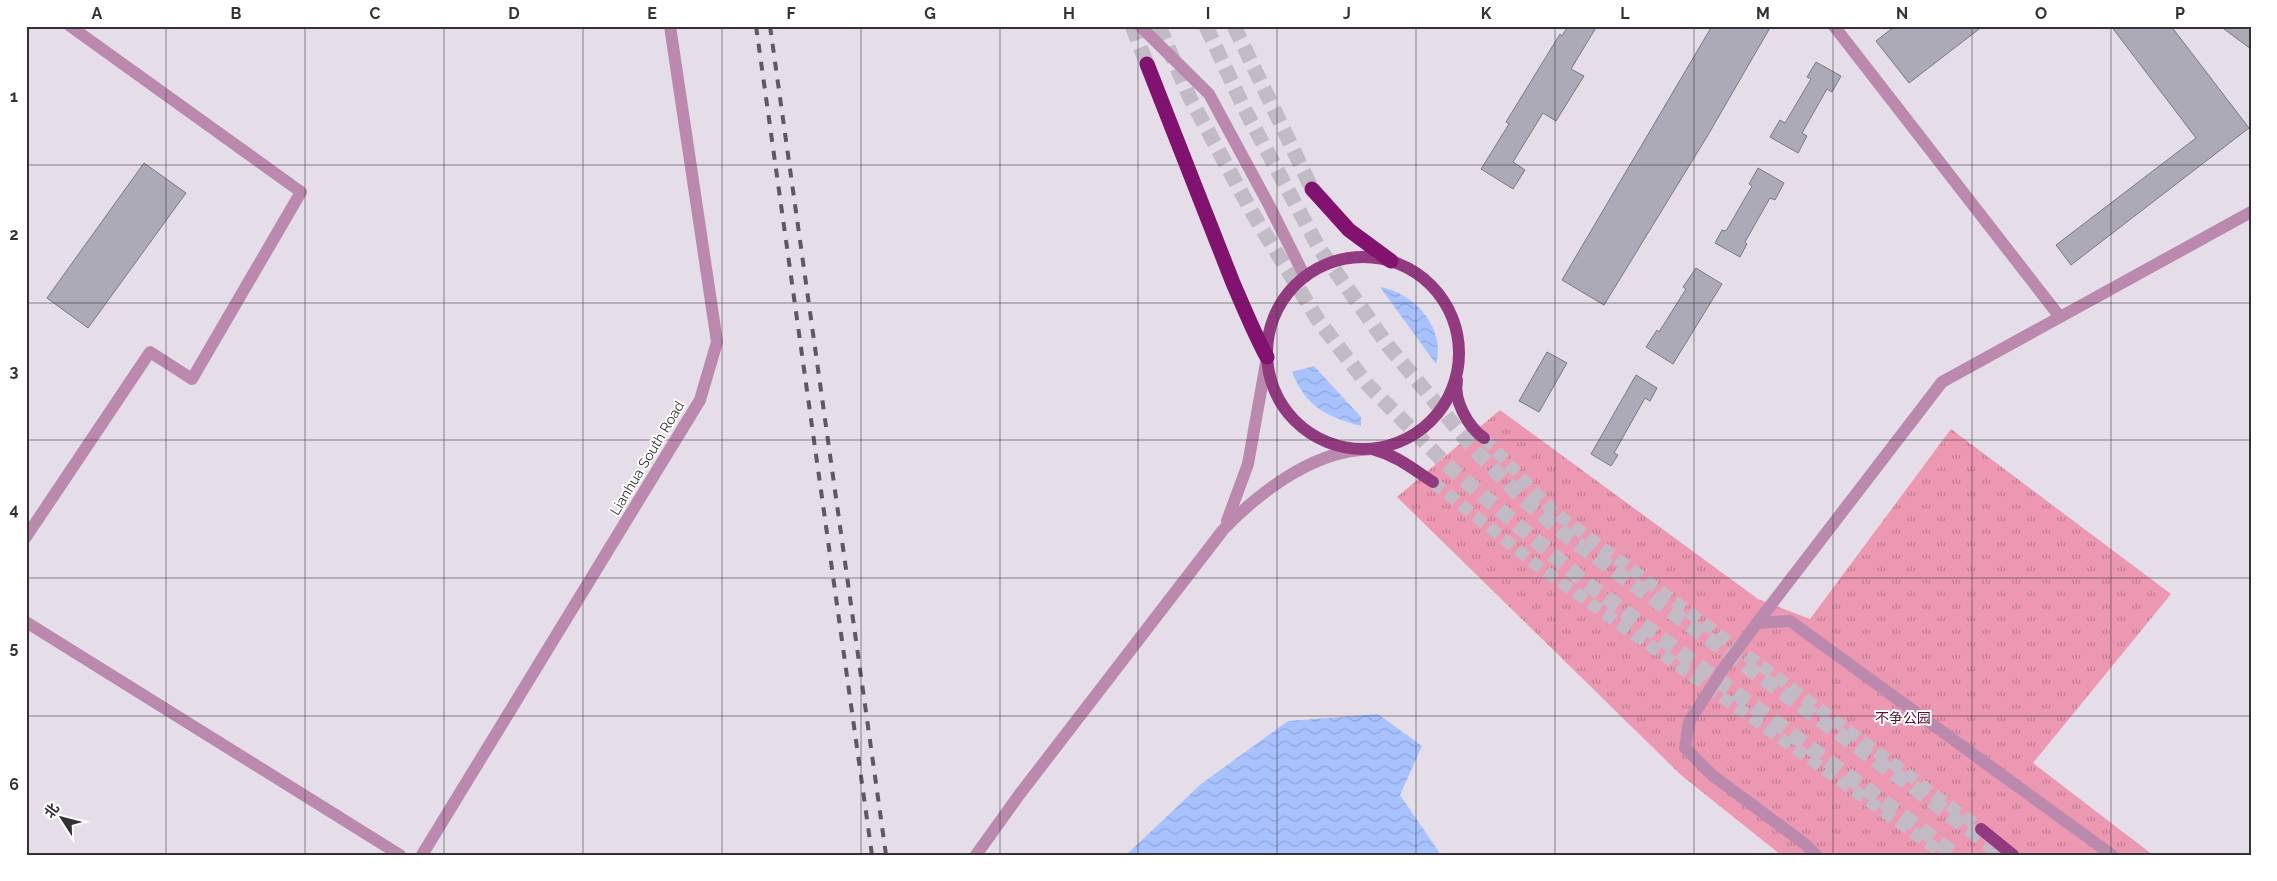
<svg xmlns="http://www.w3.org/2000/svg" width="2277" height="881" font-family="Raleway,'Noto Sans SC',sans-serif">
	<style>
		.grass { fill: url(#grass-tufts) }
		.water { fill: url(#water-waves) }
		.building { fill: #abaab6; stroke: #7a7984 }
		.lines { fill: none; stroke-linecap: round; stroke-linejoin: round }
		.major-tunnel { stroke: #c2bbc5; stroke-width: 12; stroke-dasharray: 12 6; stroke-linecap: butt }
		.highway-tunnel { stroke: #c2bbc5; stroke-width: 15; stroke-dasharray: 15 8; stroke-linecap: butt }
		.minor { stroke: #ba89ad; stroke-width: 12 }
		.major { stroke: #923a80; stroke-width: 12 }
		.highway { stroke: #81126f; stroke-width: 15 }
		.rail { stroke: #5d595f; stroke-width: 4; stroke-dasharray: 9 9; stroke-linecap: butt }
		.grid { fill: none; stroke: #343135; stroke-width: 1; stroke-opacity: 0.55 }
		.labels { text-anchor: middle; stroke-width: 4; stroke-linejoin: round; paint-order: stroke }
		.street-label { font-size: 14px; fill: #343135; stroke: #fff }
		.park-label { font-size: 14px; fill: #5b0c30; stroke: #fff }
		.neatline { fill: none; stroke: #343135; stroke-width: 2 }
		.grid-label { font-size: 16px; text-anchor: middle; font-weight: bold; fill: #343135 }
	</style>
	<defs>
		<pattern id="grass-tufts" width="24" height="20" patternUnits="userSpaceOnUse" patternTransform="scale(1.25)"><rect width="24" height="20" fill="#ed98b3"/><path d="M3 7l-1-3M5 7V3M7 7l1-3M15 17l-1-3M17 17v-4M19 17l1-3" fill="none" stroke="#c17d92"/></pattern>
		<pattern id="water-waves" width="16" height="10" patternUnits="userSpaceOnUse" patternTransform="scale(1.25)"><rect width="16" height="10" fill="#a7c2fe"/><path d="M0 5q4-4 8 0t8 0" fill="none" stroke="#90a7da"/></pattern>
	</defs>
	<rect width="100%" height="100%" fill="#e5dee9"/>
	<polygon class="grass" points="1500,410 1758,599 1810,619 1951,429 2171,594 2033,763 2153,855 1781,855 1681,775 1397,497"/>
	<g class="water">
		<path d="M1380,287C1415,293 1446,329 1436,364Z"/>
		<path d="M1314,366L1361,417V426C1326,416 1307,408 1292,372Z"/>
		<polygon points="1378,714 1422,746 1400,795 1439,852 1438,855 1126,855 1201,784 1288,721"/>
	</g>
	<g class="building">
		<polygon points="1568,26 1597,26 1571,69 1584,76 1556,121 1543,113 1513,162 1525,170 1513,189 1481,169 1509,124 1506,122 1560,34 1562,36"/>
		<polygon points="1712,26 1771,26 1708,135 1604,305 1562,280"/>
		<polygon points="1895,26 1983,26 1909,83 1876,41"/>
		<polygon points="2111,26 2171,26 2249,128 2071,265 2056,245 2196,138"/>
		<polygon points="2220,26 2251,26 2251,49"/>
		<polygon points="1816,62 1841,76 1832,92 1827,89 1802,133 1807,136 1798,153 1770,137 1780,120 1785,123 1811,79 1807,77"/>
		<polygon points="144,163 186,193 88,328 47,298"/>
		<polygon points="1758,168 1784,183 1775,200 1770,198 1745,242 1747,244 1740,257 1715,243 1722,230 1726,231 1752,186 1749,184"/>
		<polygon points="1696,268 1722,284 1673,364 1646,347 1657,330 1659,332 1686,289 1683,287"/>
		<polygon points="1547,352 1567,363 1539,412 1519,401"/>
		<polygon points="1636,375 1657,388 1650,401 1645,398 1614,453 1618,455 1611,466 1591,454"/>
	</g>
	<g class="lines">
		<g class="major-tunnel">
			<polyline points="1484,438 1553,511 1981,829"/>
			<polyline points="1433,482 1538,566 1945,855"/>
		</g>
		<g class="highway-tunnel">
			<polyline points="1132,26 1147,64"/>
			<polyline points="1159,26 1190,98 1253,214 1318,320 1367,384 1447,465 1585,582 1956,855"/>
			<polyline points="1206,26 1244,108 1319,248 1389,347 1474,449 1523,499 1571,539 1921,793 2003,855"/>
			<polyline points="1234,26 1312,189"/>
		</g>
		<g class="minor">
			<polyline points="1140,26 1209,94 1270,207 1305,277"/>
			<polyline points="1834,26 2060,317"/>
			<polyline points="1227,521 1248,464 1267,357"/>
			<polyline points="26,537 150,352 192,379 301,192 70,26"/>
			<polyline points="26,622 400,855"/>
			<polyline points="1757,623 1942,382 2251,212"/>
			<polyline points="422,855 700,400 717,342 670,26"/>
			<path d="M976,855L1019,795L1223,530C1254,497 1301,461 1346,452C1355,450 1364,450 1373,449"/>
			<polyline points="1816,855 1805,844 1712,775 1685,748 1689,722 1723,669 1757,623 1790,621 2112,855"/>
		</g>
		<g class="major">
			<circle cx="1363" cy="353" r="96"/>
			<path d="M1457,380C1453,400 1468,427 1484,438"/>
			<path d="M1375,450C1398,456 1414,470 1433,482"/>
			<polyline points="1981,829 2013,855"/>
		</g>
		<g class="highway">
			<path d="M1147,64L1233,283C1244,308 1254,333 1267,357"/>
			<polyline points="1312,189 1349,230 1391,261"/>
		</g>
		<g class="rail">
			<polyline points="756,26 872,855"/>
			<polyline points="770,26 886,855"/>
		</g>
	</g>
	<path class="grid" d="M166,26V855M305,26V855M444,26V855M583,26V855M722,26V855M861,26V855M1000,26V855M1138,26V855M1277,26V855M1416,26V855M1555,26V855M1694,26V855M1833,26V855M1972,26V855M2111,26V855M26,165H2251M26,303H2251M26,440H2251M26,578H2251M26,716H2251"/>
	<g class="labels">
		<g class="street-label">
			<text transform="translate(647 458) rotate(-59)" y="5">Lianhua South Road</text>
		</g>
		<g class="park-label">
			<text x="1903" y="723">不争公园</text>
		</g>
	</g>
	<rect width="2277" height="881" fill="none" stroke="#ffffff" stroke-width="55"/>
	<g transform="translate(62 818) rotate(306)" stroke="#ffffff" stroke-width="4" paint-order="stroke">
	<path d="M0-4L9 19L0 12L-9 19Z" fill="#343135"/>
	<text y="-8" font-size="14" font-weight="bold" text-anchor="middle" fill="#343135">北</text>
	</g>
	<rect x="28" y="28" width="2222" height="826" class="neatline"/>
	<g class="grid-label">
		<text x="97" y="19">A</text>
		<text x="236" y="19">B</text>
		<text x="375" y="19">C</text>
		<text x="514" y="19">D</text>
		<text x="652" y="19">E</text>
		<text x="791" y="19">F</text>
		<text x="930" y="19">G</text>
		<text x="1069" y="19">H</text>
		<text x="1208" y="19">I</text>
		<text x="1347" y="19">J</text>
		<text x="1486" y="19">K</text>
		<text x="1625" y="19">L</text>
		<text x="1763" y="19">M</text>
		<text x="1902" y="19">N</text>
		<text x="2041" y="19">O</text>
		<text x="2180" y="19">P</text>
		<text x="14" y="102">1</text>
		<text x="14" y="240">2</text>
		<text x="14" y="377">3</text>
		<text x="14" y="515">4</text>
		<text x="14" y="653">5</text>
		<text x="14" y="790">6</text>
	</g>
</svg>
